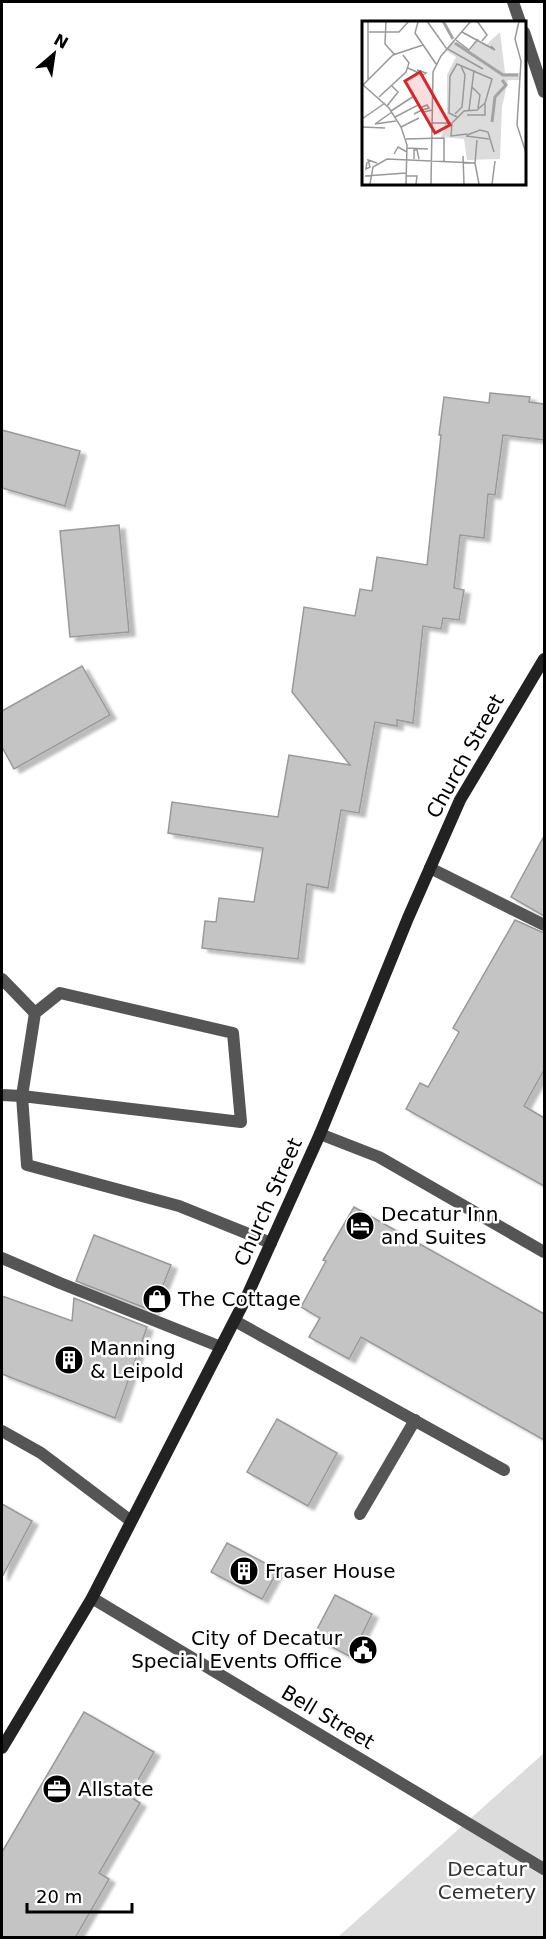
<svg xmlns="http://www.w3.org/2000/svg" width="546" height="1939" font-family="'DejaVu Sans',sans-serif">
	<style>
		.green { fill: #dcdcdc }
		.building { fill: #c4c4c4; stroke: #999; stroke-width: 1.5; filter: url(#shadow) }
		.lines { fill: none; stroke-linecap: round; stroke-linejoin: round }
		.service { stroke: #555; stroke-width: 12 }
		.minor { stroke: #555; stroke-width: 12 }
		.secondary { stroke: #222; stroke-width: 12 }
		.labels { text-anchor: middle; stroke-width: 5; stroke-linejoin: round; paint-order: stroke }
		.street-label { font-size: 20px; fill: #000; stroke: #fff }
		.poi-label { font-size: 20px; fill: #000; stroke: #fff; text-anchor: start }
		.park-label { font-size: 20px; fill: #333; stroke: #fff }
		.inset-river { fill: none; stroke: #a3a3a3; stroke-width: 3 }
		.inset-road { fill: none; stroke: #999; stroke-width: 1.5 }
		.view { fill: #d62828; fill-opacity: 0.15; stroke: #d62828; stroke-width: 3 }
		.inset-edge { fill: none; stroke: #000; stroke-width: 3 }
	</style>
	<defs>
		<filter id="shadow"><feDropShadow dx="6" dy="4" stdDeviation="1.5" flood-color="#0004"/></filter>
	</defs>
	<rect width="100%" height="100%" fill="#fff"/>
	<polygon class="green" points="544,1753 544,1937 338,1937"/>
	<g class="building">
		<polygon points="490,393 530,397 529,402 544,404 544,440 503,435 495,495 488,494 484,538 460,535 454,588 464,590 459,620 443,618 441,629 423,626 413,723 397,720 397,726 375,722 359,813 341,810 328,888 307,884 298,959 202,948 205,921 216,922 219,898 254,902 263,848 168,833 172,802 278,817 289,755 350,765 292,692 304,607 355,616 360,589 372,591 377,557 427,565 441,435 439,435 444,397 489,403"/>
		<polygon points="2,430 80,451 65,506 2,488"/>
		<polygon points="119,525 129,632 70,637 60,531"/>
		<polygon points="82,666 110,715 14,769 2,747 2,711"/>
		<polygon points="544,836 544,916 511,897"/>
		<polygon points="515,920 544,933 544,1070 524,1106 544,1118 544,1186 406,1109 420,1083 428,1087 459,1032 453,1028"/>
		<polygon points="354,1207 544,1314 544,1440 361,1337 349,1359 309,1337 320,1318 301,1307 326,1261 323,1260"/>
		<polygon points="94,1235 171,1265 153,1311 76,1281"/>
		<polygon points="2,1296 72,1321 74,1298 147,1327 115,1418 2,1374"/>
		<polygon points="277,1419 337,1453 308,1506 247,1472"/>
		<polygon points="2,1504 32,1521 2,1577"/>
		<polygon points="227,1543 278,1570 262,1599 211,1572"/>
		<polygon points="335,1595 372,1614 351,1657 313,1637"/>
		<polygon points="84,1712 154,1752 129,1796 140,1803 99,1873 109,1879 75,1938 2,1938 2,1852"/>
	</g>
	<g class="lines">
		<g class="service">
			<polyline points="513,2 520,22"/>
			<polyline points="524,32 544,92"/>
			<polyline points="430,868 544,925"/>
			<polyline points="2,979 35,1013"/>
			<polyline points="2,1095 22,1096 241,1122 233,1033 60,993 35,1013 22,1096 27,1165 179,1206 271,1243"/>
			<polyline points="320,1134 379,1157 544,1252"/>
			<polyline points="2,1258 60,1283 221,1347"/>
			<polyline points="235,1321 504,1470"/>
			<polyline points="2,1431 41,1453 131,1521"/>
			<polyline points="360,1514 415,1420"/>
		</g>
		<polyline class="minor" points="92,1598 544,1869"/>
		<polyline class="secondary" points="2,1748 92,1598 247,1296 320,1134 408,918 460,800 544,659"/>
	</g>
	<defs>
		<g id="hotel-disc" transform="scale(1.5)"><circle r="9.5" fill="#000" stroke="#fff"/><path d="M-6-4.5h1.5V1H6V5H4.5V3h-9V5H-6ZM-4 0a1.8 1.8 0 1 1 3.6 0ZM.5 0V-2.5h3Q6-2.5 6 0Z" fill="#fff"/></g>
		<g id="shop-disc" transform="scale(1.5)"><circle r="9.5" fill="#000" stroke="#fff"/><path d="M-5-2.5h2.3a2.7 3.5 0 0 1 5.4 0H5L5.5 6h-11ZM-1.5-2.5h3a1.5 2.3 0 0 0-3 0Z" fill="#fff"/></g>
		<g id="building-disc" transform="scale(1.5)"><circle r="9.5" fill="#000" stroke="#fff"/><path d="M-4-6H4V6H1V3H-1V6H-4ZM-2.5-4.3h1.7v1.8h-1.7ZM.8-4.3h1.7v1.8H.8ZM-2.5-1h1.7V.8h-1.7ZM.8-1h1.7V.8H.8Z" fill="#fff"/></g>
		<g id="civic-disc" transform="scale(1.5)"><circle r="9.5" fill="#000" stroke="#fff"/><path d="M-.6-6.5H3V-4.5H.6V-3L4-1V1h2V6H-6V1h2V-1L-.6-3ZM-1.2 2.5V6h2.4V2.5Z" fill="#fff"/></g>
		<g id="office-disc" transform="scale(1.5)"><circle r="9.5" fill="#000" stroke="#fff"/><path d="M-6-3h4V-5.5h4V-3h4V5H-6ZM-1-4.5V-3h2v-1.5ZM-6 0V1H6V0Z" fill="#fff"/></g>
	</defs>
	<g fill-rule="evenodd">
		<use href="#hotel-disc" x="360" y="1226"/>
		<use href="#shop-disc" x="157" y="1299"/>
		<use href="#building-disc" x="69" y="1360"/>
		<use href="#building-disc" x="244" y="1571"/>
		<use href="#civic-disc" x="363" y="1650"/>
		<use href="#office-disc" x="57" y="1789"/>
	</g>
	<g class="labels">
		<g class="street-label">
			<text transform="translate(465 756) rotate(-61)" y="7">Church Street</text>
			<text transform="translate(268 1202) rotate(-66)" y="7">Church Street</text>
			<text transform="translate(328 1717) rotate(31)" y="7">Bell Street</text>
		</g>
		<g class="poi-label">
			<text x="381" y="1221">Decatur Inn<tspan x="381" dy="23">and Suites</tspan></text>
			<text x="178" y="1306">The Cottage</text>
			<text x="90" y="1355">Manning<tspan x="90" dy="23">&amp; Leipold</tspan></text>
			<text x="265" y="1578">Fraser House</text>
			<text x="342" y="1645" text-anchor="end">City of Decatur<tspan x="342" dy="23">Special Events Office</tspan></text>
			<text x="78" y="1796">Allstate</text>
		</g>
		<g class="park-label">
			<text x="487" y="1876">Decatur<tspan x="487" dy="23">Cemetery</tspan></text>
		</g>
	</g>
	<g transform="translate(362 21)">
		<rect width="164" height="164" fill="#fff"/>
		<path d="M138,11L143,52H158V59H146L140,86L138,138L105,139L102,118L79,116L85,98V54L94,36L83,29L92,20L107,31L115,19L125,23Z" fill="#dcdcdc"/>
		<path class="inset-river" d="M81,0L91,18M93,22L141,54H156M130,101L133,76L144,64L140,59"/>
		<path class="inset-road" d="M24,0L23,23L33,34M65,0L84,27L121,48M115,0L125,14L120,20M157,0L153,18L159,40L155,104L164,132M56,1L53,12L74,43M7,11H37L47,0M100,11L133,29L129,25M94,19L107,29L116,18M46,47L61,54L64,52L55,49M6,59V0M0,63L27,87L39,106L45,124L44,163M1,64L31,34L61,24M110,66L118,74L116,87M17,76L44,51L47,42L41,34M25,85L36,71L30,65M107,89L112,49M29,90L52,75M30,91L13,103L34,100M52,93L60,89L67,87L65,84L60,86V89L62,91L70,89M93,93L100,86L103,54L99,45M105,94H123V82M33,96L56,84L59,86M95,96L87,92L88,55L95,43L130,58L123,82L115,89L102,90L90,102L89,115L105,113M0,98L23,82M70,102H89M0,106L23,107M39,106L57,97M105,114L118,109L126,111L132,131M104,115L127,118M44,118L82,117V140M45,127L66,128M32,133L36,126L45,131M0,135V154M101,135L102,163M52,138V129H55L57,138M5,141L4,148L8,146L6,139L15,142M113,142L115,119M3,155L44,152M44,155H55L54,163M8,163L11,146L25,138L113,142L117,163M69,163L71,51L79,35L109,0M130,163L133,140"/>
		<path class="view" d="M58,51L88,104L73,112L43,60Z"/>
		<rect width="164" height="164" class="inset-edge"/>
	</g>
	<rect width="546" height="1939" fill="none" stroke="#000000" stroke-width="6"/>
	<g transform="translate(54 54) rotate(29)" stroke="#ffffff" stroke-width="4.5" paint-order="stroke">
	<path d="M0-4.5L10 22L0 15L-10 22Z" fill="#000000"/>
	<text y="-9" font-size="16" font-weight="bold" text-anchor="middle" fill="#000000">N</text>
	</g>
	<path d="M27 1903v9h105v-9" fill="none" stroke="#000000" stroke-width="3"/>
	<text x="36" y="1903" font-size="18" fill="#000000" stroke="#ffffff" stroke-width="4.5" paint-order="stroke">20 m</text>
</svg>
